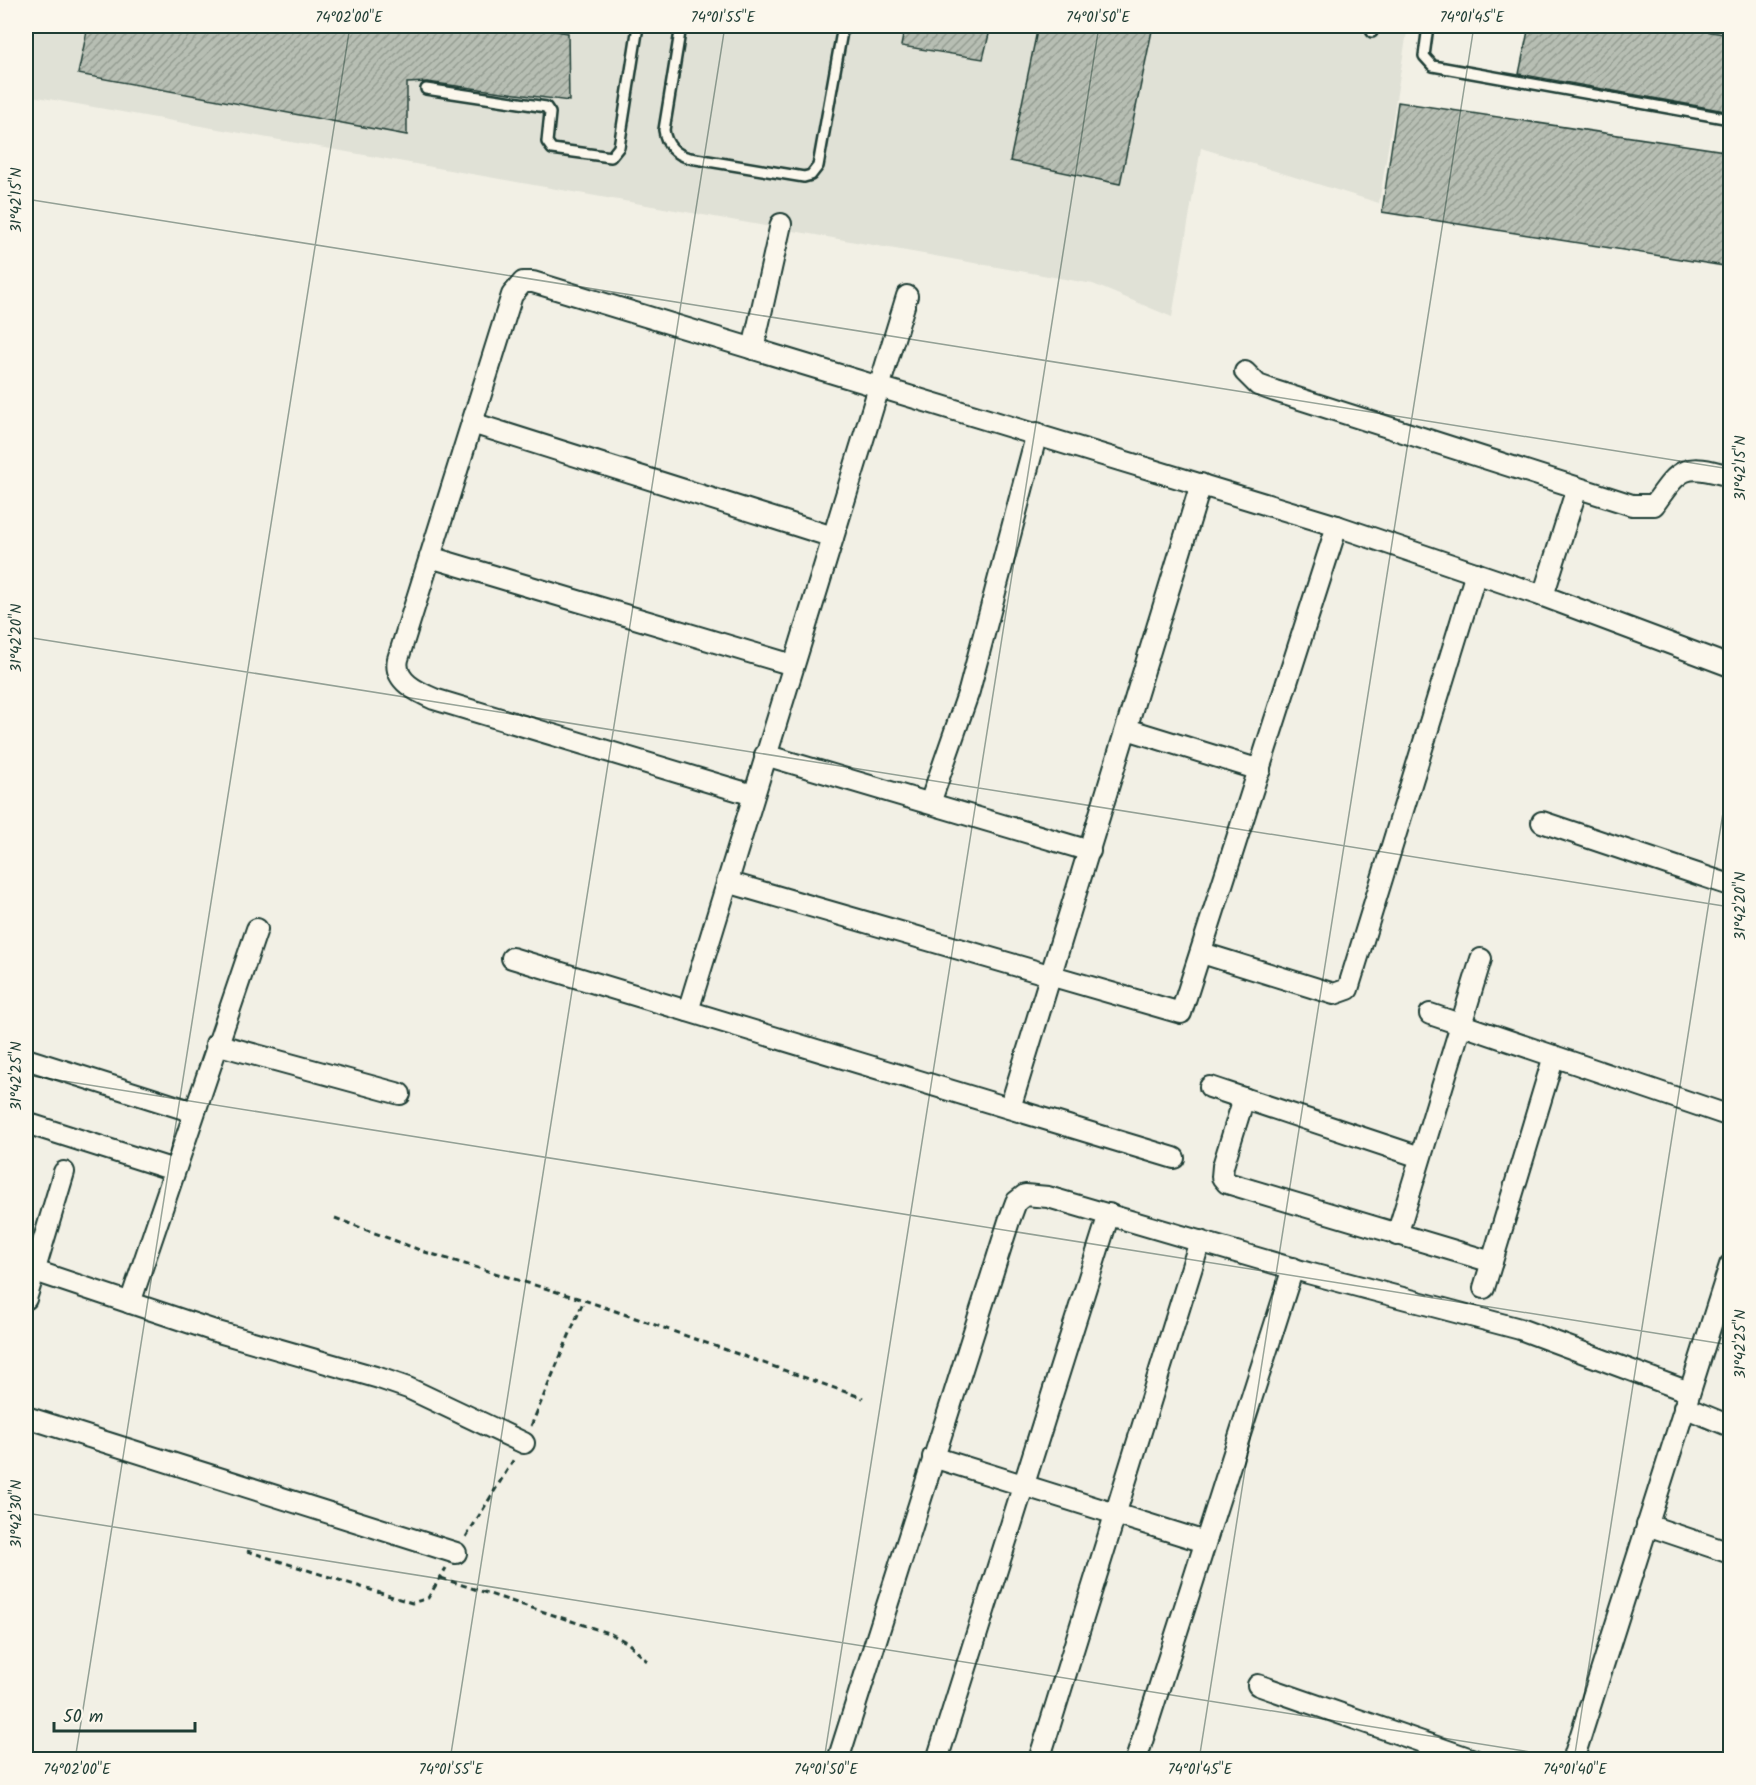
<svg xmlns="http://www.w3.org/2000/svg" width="1756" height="1785" font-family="Kalam,sans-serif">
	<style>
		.built { fill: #e0e1d6 }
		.building { fill: url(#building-hatch); stroke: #1f3d34; stroke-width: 1.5 }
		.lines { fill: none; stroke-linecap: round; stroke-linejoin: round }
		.service-casing { stroke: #1f3d34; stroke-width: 14 }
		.minor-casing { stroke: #1f3d34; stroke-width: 24 }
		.path { stroke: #1f3d34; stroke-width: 3; stroke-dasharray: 6 4.5; stroke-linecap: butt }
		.service { stroke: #fbf7ec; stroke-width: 9 }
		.minor { stroke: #fbf7ec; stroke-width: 20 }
		.ticks { fill: none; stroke: #1f3d34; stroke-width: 1.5; stroke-opacity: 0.45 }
		.neatline { fill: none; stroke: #1f3d34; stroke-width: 2 }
		.ticks-label { font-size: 15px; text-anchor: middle; fill: #1f3d34 }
	</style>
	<defs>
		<pattern id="building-hatch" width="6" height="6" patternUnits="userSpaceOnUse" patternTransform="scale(1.5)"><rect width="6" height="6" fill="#b7beb3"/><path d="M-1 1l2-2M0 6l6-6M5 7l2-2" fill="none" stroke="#949c92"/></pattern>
	</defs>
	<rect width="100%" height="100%" fill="#f2f0e5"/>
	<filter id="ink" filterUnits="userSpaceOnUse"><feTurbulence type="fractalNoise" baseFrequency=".0167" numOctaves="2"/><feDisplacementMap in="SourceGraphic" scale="12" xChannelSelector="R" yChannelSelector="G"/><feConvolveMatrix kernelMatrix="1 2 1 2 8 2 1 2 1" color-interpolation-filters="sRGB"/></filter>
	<g filter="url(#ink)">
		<polygon class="built" points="26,26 1408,26 1379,203 1201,148 1172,317 1093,284 26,95"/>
		<g class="building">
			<polygon points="88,26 528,26 568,33 569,101 427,82 407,83 407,135 78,74"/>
			<polygon points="905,26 991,26 983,59 901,46"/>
			<polygon points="1038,26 1153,26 1120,184 1010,161"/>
			<polygon points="1529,26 1672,26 1731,35 1731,112 1519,74"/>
			<polygon points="1398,102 1731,152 1731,267 1382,212"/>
		</g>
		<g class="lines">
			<g class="service-casing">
				<g id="service">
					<path d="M681,26L664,130C666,145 676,155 690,158L804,177L811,175L818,166L843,26"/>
					<polyline points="1372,26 1372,32"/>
					<polyline points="1428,26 1424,56 1433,66 1730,119"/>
					<polyline points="426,89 546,107 550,113 547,142 552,149 611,157 619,147 638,26"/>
				</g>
			</g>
			<g class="minor-casing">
				<g id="minor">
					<polyline points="753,349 781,224"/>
					<path d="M1245,372L1258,385L1275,391L1632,505H1654C1681,467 1683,463 1730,476"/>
					<polyline points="472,423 833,537"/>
					<polyline points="430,557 793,665"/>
					<polyline points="1543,596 1577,488"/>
					<polyline points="1127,729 1260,770"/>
					<polyline points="765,755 1090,851"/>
					<path d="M753,795L434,699C418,692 393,681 398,659L512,295L523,282H533L1337,526L1543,596L1730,666"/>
					<polyline points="930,803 969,691 1037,433"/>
					<polyline points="1542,822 1730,885"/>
					<polyline points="727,882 1181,1013 1337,526"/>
					<polyline points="1202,953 1334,994 1348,989 1476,573"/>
					<polyline points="512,958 1174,1158"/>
					<polyline points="688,1011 907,296"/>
					<polyline points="1430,1014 1730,1116"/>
					<polyline points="216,1044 400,1094"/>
					<polyline points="26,1059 194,1112"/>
					<polyline points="1210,1087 1420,1157"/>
					<polyline points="1244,1098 1223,1166 1222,1177 1227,1183 1492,1262"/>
					<polyline points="1010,1108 1201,484"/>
					<polyline points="26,1123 174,1170"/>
					<polyline points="1397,1235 1481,959"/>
					<polyline points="26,1268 218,1332 379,1378 408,1388 524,1443"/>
					<polyline points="1484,1288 1554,1056"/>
					<polyline points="26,1299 64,1172"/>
					<polyline points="130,1303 257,929"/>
					<polyline points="1684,1407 1730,1426"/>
					<polyline points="26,1417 456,1553"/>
					<polyline points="933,1457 1205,1542"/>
					<polyline points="1647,1525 1730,1553"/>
					<polyline points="1258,1685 1474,1760"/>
					<polyline points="838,1760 1009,1221 1016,1202 1025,1195 1048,1197 1308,1273 1520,1329 1689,1392"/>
					<polyline points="937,1760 1109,1214"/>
					<polyline points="1039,1760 1200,1241"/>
					<polyline points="1136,1760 1293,1268"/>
					<polyline points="1573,1760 1730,1265"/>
				</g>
			</g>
			<g class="path">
				<polyline points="335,1218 425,1252 584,1300 863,1398"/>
				<polyline points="531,1426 584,1300"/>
				<polyline points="466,1537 514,1459"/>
				<polyline points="247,1551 412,1603 428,1598 446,1568"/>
				<polyline points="441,1578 611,1634 628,1643 647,1661"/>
			</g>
			<use href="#service" class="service"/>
			<use href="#minor" class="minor"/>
		</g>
	</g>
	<path class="ticks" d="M1698,26L1730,31M26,199L1730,469M26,637L1730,907M26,1075L1730,1345M26,1513L1581,1760M75,1760L350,26M450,1760L725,26M824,1760L1099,26M1199,1760L1474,26M1574,1760L1730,768"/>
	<rect width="1756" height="1785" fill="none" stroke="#fbf7ec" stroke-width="66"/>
	<path d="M54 1722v9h141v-9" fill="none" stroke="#1f3d34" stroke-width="3"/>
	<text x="63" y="1722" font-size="18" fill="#1f3d34" stroke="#fbf7ec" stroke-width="4.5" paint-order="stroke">50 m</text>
	<rect x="33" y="33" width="1690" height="1719" class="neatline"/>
	<g class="ticks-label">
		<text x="349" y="22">74°02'00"E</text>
		<text x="723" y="22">74°01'55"E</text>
		<text x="1098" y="22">74°01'50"E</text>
		<text x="1472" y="22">74°01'45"E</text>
		<text transform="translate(16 200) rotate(-90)" y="5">31°42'15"N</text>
		<text transform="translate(1740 468) rotate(-90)" y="5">31°42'15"N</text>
		<text transform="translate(16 638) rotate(-90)" y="5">31°42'20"N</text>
		<text transform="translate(1740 906) rotate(-90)" y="5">31°42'20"N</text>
		<text transform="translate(16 1076) rotate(-90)" y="5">31°42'25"N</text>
		<text transform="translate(1740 1344) rotate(-90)" y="5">31°42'25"N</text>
		<text transform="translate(16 1514) rotate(-90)" y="5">31°42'30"N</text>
		<text x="77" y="1774">74°02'00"E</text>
		<text x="451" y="1774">74°01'55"E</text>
		<text x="826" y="1774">74°01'50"E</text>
		<text x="1200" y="1774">74°01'45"E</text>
		<text x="1575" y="1774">74°01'40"E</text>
	</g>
</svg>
